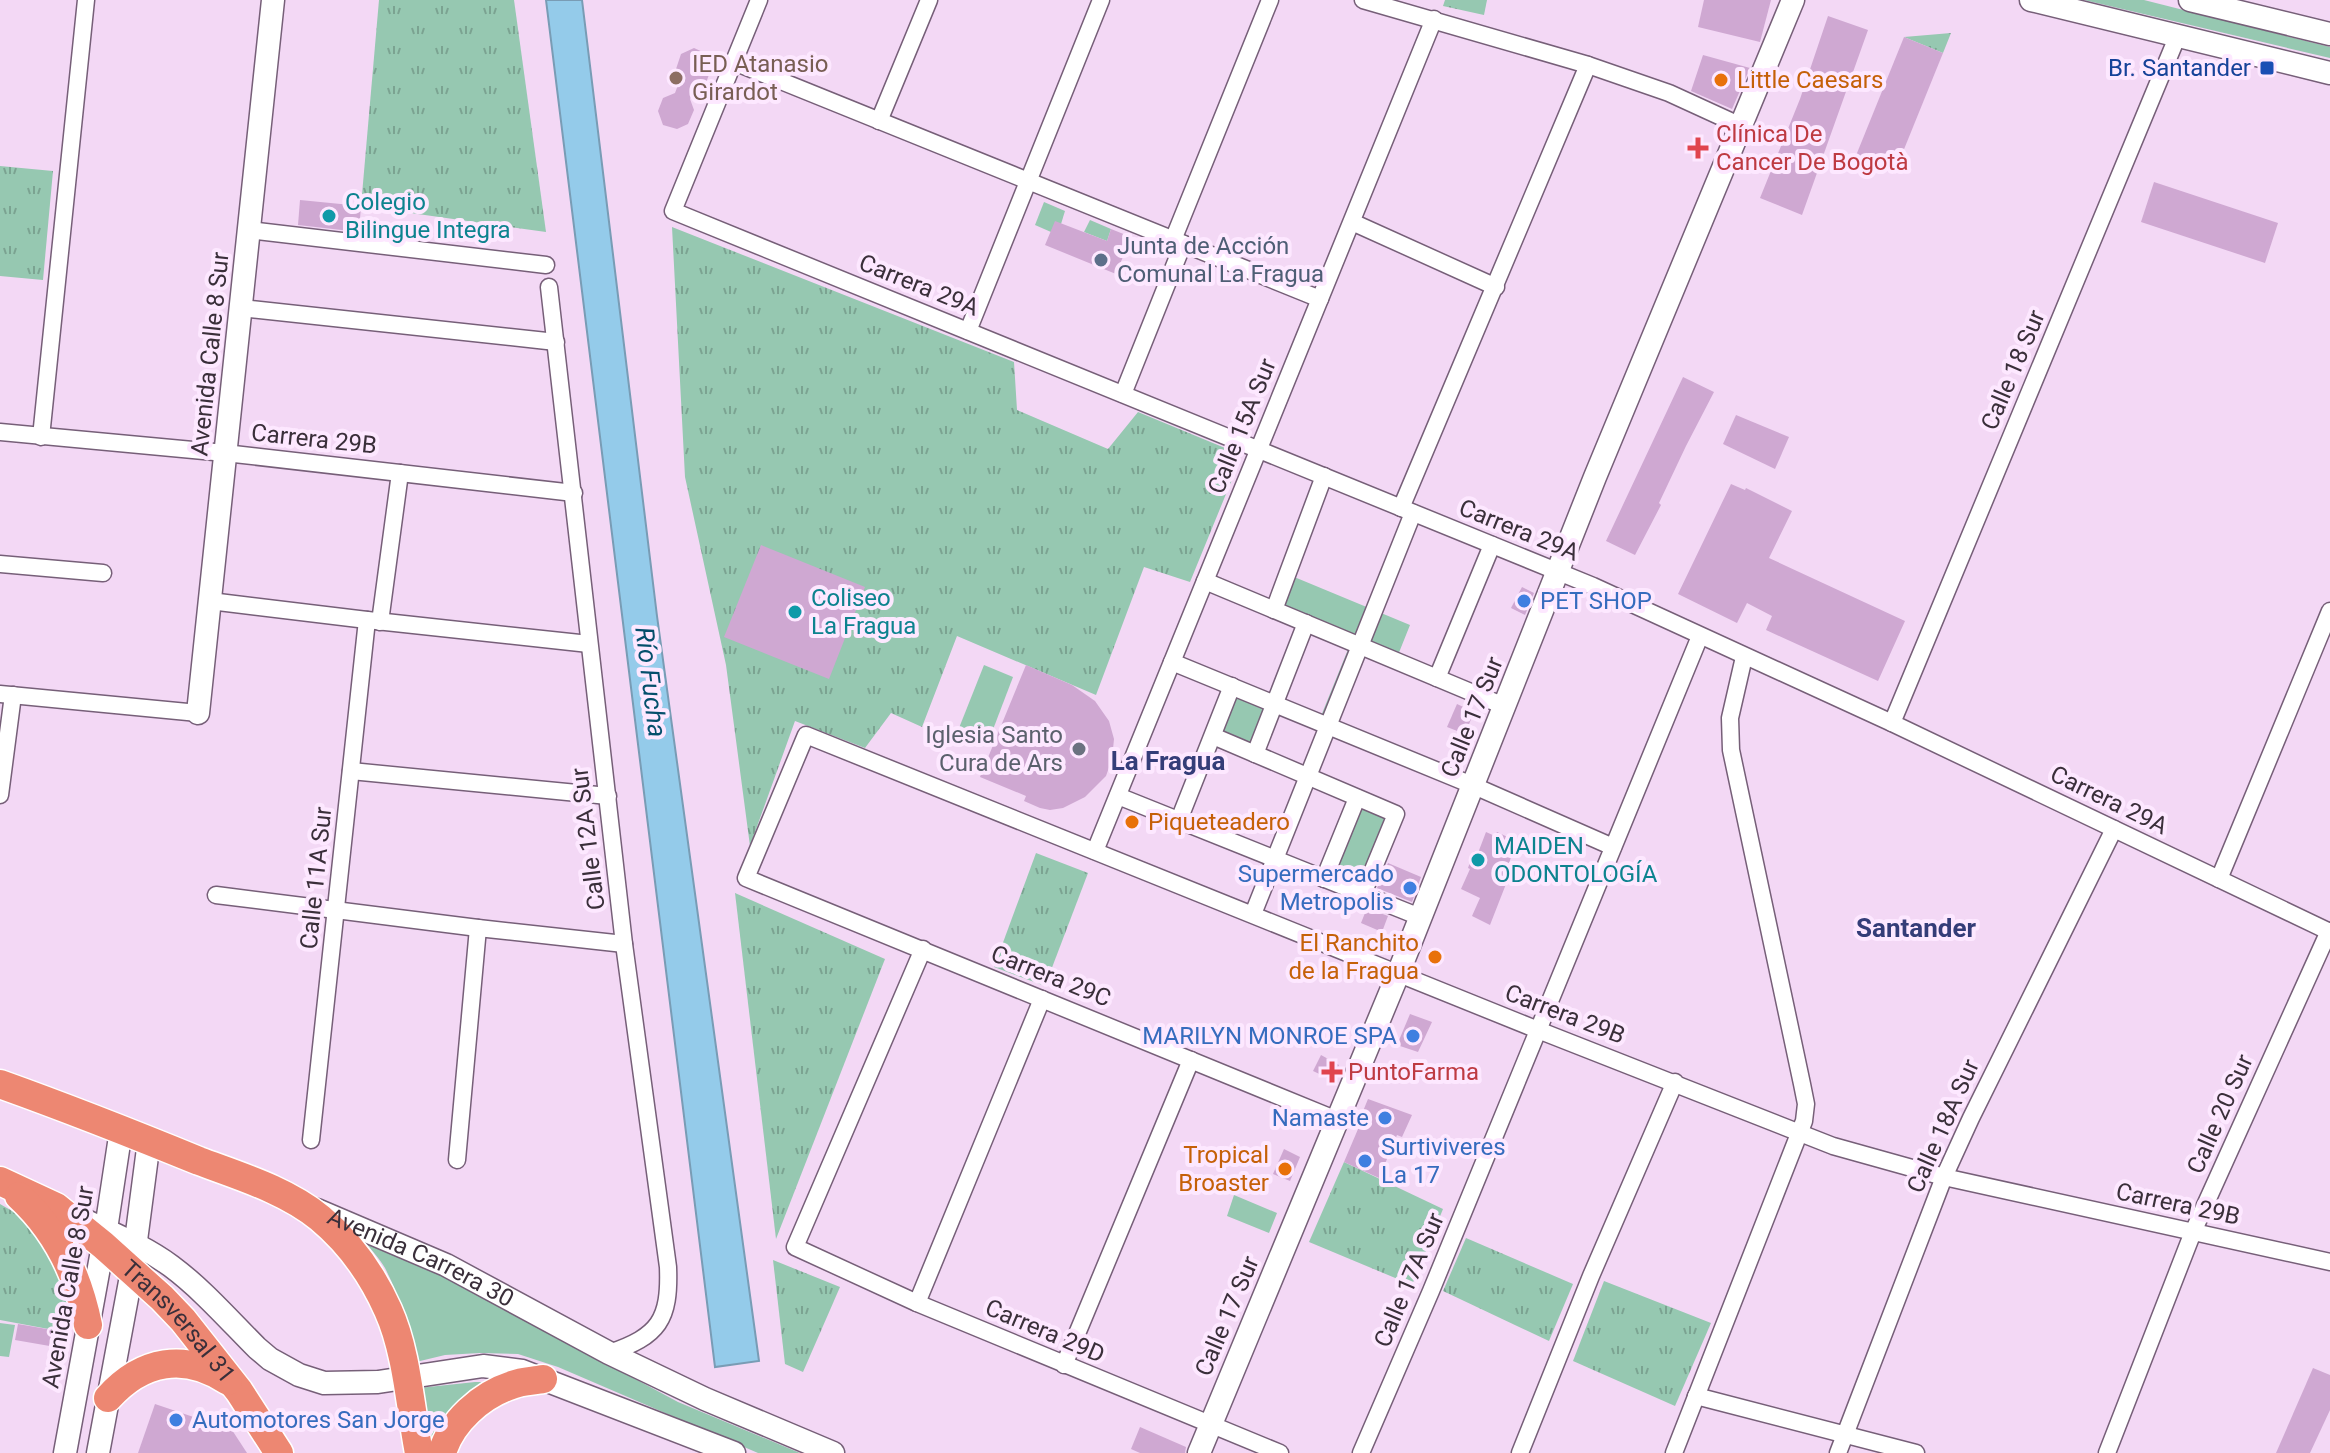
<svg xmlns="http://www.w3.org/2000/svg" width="2330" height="1453" font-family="Roboto,sans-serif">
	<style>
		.green { fill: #96c8b1 }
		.park { fill: url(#park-tufts) }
		.water { fill: #94cbea; stroke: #799cb5; stroke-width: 2 }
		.building { fill: #cfa8d2 }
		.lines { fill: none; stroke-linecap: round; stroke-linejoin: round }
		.street-casing { stroke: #765f78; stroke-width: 19 }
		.secondary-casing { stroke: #765f78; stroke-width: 25 }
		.highway-casing { stroke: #fff; stroke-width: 31 }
		.street { stroke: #fff; stroke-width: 16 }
		.secondary { stroke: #fff; stroke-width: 22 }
		.highway { stroke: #ed8772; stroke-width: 28 }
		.transit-dot { fill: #1a4fb4; stroke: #fde8ff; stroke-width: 3 }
		.education-dot { fill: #8d6e63; stroke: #fde8ff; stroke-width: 3 }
		.food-dot { fill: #e8710a; stroke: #fde8ff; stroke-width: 3 }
		.health-dot { fill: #e0444e; stroke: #fde8ff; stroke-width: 3 }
		.culture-dot { fill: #0f9aa8; stroke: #fde8ff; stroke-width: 3 }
		.service-dot { fill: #5c6f8a; stroke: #fde8ff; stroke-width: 3 }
		.shop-dot { fill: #3f7fe0; stroke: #fde8ff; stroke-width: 3 }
		.worship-dot { fill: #6b7280; stroke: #fde8ff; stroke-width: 3 }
		.labels { text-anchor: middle; stroke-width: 8; stroke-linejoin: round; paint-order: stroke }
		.education-label { font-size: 24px; fill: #785e54; stroke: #fde8ff; text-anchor: start }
		.transit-label { font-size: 24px; fill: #164399; stroke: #fde8ff; text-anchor: end }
		.food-label { font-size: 24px; fill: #c56008; stroke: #fde8ff; text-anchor: start }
		.health-label { font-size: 24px; fill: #be3a42; stroke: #fde8ff; text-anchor: start }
		.culture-label { font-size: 24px; fill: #0d838f; stroke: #fde8ff; text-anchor: start }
		.service-label { font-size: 24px; fill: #4e5e75; stroke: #fde8ff; text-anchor: start }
		.street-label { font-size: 24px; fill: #3a2f3a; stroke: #fde8ff }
		.shop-label { font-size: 24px; fill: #366cbe; stroke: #fde8ff; text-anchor: start }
		.worship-label { font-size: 24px; fill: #5b616d; stroke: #fde8ff; text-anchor: end }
		.water-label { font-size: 26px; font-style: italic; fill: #044f6c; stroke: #fde8ff }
		.neighbourhood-label { font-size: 26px; font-weight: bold; fill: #343d78; stroke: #fde8ff }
	</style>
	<defs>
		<pattern id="park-tufts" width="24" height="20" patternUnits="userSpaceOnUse" patternTransform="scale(2)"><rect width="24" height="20" fill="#96c8b1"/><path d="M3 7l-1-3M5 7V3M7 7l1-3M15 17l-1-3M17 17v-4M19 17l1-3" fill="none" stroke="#7ba391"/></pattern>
	</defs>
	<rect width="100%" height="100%" fill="#f3d8f5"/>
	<g class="green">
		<polygon points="2084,0 2144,0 2330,47 2330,58"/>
		<polygon points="1044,202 1065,211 1061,224 1051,232 1035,225"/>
		<polygon points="1090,220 1111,229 1107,241 1084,232"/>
		<polygon points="1287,574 1410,625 1396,660 1365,654 1337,722 1321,716 1351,642 1274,610"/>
		<polygon points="984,665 1013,677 989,740 959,728"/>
		<polygon points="1232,686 1275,704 1255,754 1213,736"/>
		<polygon points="1358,800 1395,814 1362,892 1327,878"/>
		<polygon points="1234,1195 1277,1213 1269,1233 1227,1216"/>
		<path d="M365,1242L391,1249L427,1267L678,1402L800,1453H758L558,1367L518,1354L480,1353L445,1355L416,1362C409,1330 400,1297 385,1268C380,1259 372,1251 365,1242Z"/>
		<polygon points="0,1323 15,1325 9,1357 0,1356"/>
		<polygon points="475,1382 504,1382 433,1452 419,1388"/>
	</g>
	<g class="park">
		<polygon points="379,0 514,0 546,232 361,206"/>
		<polygon points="1445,0 1487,0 1484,15 1443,6"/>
		<polygon points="1951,33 1943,53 1904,37"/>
		<polygon points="0,166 53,171 43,280 0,276"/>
		<polygon points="672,227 1014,362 1017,410 1108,449 1138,412 1242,455 1190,582 1144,567 1096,695 957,636 922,727 891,713 865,748 795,721 750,846 726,665 685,477"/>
		<polygon points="1036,853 1088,873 1045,986 994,967"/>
		<polygon points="735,893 885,959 776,1239"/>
		<polygon points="1344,1162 1443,1209 1412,1285 1309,1242"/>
		<polygon points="0,1204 26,1219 43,1234 73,1314 70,1333 0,1320"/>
		<polygon points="1466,1238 1573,1284 1549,1341 1443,1291"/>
		<polygon points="773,1260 840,1287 803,1372 785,1364"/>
		<polygon points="1604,1281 1711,1323 1675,1406 1573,1361"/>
	</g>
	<polygon class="water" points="546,0 582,0 657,616 759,1361 715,1367"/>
	<g class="building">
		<polygon points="1704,0 1771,0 1760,42 1698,27"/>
		<polygon points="1828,16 1868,30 1802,215 1760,198 1800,99"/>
		<polygon points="1904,37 1943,53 1894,174 1855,158"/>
		<polygon points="694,48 705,53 712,66 706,83 694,89 690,99 694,110 688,124 677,129 663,125 658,111 663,98 675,93 681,77 676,69 681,54"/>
		<polygon points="1703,55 1750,68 1732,109 1691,91"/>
		<polygon points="2154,182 2278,223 2265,263 2141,222"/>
		<polygon points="300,200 361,206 359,232 298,225"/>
		<polygon points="1055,221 1107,241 1111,229 1131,237 1116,274 1045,245"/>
		<polygon points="1683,377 1714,392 1686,446 1659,503 1661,505 1635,555 1606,541"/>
		<polygon points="1736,415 1789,437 1775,469 1723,444"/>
		<polygon points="1731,484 1745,490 1746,488 1792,511 1769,558 1905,621 1878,681 1766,630 1772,616 1747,603 1737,623 1678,594"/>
		<polygon points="761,545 865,587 829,679 724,637"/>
		<polygon points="1522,587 1534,593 1525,615 1511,608"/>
		<polygon points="1026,665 1072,685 1095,701 1109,721 1114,739 1112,759 1106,776 1085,797 1063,808 1050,810 1040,808 1024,801 1026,796 980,777"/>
		<polygon points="1457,704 1474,712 1465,734 1447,727"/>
		<polygon points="1486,832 1495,836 1497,832 1516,841 1503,883 1506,884 1490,925 1472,916 1480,898 1461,889 1470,869 1468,868 1474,851 1478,853"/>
		<polygon points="1388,863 1421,877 1412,902 1377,888"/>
		<polygon points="1367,908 1388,916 1382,932 1361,923"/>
		<polygon points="1410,1014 1432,1022 1418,1052 1397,1045"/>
		<polygon points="1321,1055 1339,1065 1332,1080 1313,1071"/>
		<polygon points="1368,1099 1412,1115 1402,1137 1397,1135 1379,1178 1344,1162 1361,1122 1359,1121"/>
		<polygon points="1284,1149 1300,1157 1290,1181 1273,1174"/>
		<polygon points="18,1324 70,1333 67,1349 15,1340"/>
		<polygon points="2313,1368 2330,1375 2330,1410 2310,1453 2276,1453"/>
		<polygon points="155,1404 232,1430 247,1453 138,1453"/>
		<polygon points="1140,1427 1186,1447 1185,1453 1140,1453 1131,1449"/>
	</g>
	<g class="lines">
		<g class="street-casing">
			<g id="street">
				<polyline points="759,0 673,211 1593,586 1892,723 2330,932"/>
				<polyline points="1363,0 1588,65 1669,93 1741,126"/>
				<polyline points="734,62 1320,299"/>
				<polyline points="879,121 929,0"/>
				<polyline points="1352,222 1496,287"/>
				<polyline points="249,230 546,265"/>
				<polyline points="1173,240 1270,0"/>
				<path d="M549,287L624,944L668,1267C670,1320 659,1336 609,1353"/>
				<polyline points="241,308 556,342"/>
				<polyline points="968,331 1101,0"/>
				<polyline points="1123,394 1183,244"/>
				<polyline points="0,432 225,453 574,493"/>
				<polyline points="41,437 86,0"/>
				<polyline points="1401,508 1588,65"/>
				<polyline points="0,564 103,573"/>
				<polyline points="1205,581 1504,706"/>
				<polyline points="210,601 367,620 589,644"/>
				<polyline points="1274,610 1324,476"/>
				<polyline points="380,622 400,473"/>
				<polyline points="1172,662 1472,785 1613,847"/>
				<polyline points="1437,678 1492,545"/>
				<polyline points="0,694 198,713"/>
				<polyline points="1892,723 2178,35"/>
				<polyline points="1213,736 1396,814 1363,894"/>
				<polyline points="1255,754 1306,623"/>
				<polyline points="351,771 608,796"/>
				<polyline points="0,795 13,695"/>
				<polyline points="1118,796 1420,917"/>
				<polyline points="1179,820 1232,686"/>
				<polyline points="1095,851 1434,19"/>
				<polyline points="1324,879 1357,798"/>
				<polyline points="2219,879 2330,611"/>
				<polyline points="216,895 478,928 624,944"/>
				<polyline points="1253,914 1413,513"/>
				<polyline points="923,949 795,1247 917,1303 1280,1453"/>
				<polyline points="1337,1120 746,878 806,735 1538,1030 1833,1146 1944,1177 2330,1262"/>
				<polyline points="311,1140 367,620"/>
				<polyline points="457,1160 478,928"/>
				<polyline points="917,1303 1042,999"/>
				<polyline points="1064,1365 1191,1060"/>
				<polyline points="1696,1396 1916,1453"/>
				<polyline points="1361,1453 1431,1291 1700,636"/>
				<polyline points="1520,1453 1591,1276 1675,1082"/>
				<polyline points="1674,1453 1804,1121 1806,1104 1802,1084 1731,750 1730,718 1744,657"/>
				<polyline points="1838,1453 1944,1177 1971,1118 2114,829"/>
				<polyline points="2107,1453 2193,1232 2329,931"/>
			</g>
		</g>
		<g class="secondary-casing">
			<g id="secondary">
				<polyline points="2031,0 2330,73"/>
				<polyline points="2190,0 2330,34"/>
				<polyline points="198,713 273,0"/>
				<path id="s1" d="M317,1210L446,1265L609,1353L705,1399L833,1453"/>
				<path d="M76,1216C108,1232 141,1244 171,1266C202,1289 229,1320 257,1348L270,1359L299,1375L324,1383L378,1382L483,1366L522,1371L734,1453"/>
				<polyline points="65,1453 106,1229 121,1130"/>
				<polyline points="98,1453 132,1271 149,1141"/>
				<polyline points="1199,1453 1398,974 1595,477 1793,0"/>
			</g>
		</g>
		<g class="highway-casing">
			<g id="highway">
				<path d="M0,1084C67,1108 133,1134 199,1161C239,1176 286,1190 320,1218C350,1243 372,1274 388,1310C407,1352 410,1407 419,1453"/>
				<path id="s2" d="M0,1181L56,1207L103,1245L162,1298L183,1320L239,1391L279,1453"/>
				<path d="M19,1196C57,1231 78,1275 88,1325"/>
				<path d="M108,1398C142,1360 185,1352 228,1381"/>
				<path d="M442,1453C451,1422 481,1395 512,1385C521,1381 533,1381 543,1379"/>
			</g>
		</g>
		<use href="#street" class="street"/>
		<use href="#secondary" class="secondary"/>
		<use href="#highway" class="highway"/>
	</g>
	<rect class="transit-dot" x="2259" y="60" width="16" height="16" rx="4"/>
	<circle class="education-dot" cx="676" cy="78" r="8"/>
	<g class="food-dot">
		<circle cx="1721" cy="80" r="8"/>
		<circle cx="1132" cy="822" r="8"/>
		<circle cx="1435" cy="957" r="8"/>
		<circle cx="1285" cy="1169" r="8"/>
	</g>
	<g class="health-dot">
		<path d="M1694 136h8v8h8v8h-8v8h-8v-8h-8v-8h8z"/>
		<path d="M1328 1060h8v8h8v8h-8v8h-8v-8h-8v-8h8z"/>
	</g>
	<g class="culture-dot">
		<circle cx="329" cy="216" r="8"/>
		<circle cx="795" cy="612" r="8"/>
		<circle cx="1478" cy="860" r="8"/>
	</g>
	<circle class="service-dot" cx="1101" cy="260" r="8"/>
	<g class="shop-dot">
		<circle cx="1524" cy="601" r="8"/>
		<circle cx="1410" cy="888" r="8"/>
		<circle cx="1413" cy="1036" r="8"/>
		<circle cx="1385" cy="1118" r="8"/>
		<circle cx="1365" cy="1161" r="8"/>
		<circle cx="176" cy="1420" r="8"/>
	</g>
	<circle class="worship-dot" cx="1079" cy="749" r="8"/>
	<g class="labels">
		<g class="education-label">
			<text x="692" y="72">IED Atanasio<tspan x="692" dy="28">Girardot</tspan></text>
		</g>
		<g class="transit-label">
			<text x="2251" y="76">Br. Santander</text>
		</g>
		<g class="food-label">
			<text x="1737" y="88">Little Caesars</text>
			<text x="1148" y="830">Piqueteadero</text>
			<text x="1419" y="951" text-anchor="end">El Ranchito<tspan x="1419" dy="28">de la Fragua</tspan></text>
			<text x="1269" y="1163" text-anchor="end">Tropical<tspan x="1269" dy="28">Broaster</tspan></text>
		</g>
		<g class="health-label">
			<text x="1716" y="142">Clínica De<tspan x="1716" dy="28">Cancer De Bogotà</tspan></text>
			<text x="1348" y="1080">PuntoFarma</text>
		</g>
		<g class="culture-label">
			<text x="345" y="210">Colegio<tspan x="345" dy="28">Bilingue Integra</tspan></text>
			<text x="811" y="606">Coliseo<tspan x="811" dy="28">La Fragua</tspan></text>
			<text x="1494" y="854">MAIDEN<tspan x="1494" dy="28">ODONTOLOGÍA</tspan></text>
		</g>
		<g class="service-label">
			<text x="1117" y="254">Junta de Acción<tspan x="1117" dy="28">Comunal La Fragua</tspan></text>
		</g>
		<g class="street-label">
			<text transform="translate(919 285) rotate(22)" y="8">Carrera 29A</text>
			<text transform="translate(210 354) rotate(-84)" y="8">Avenida Calle 8 Sur</text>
			<text transform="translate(2013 370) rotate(-67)" y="8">Calle 18 Sur</text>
			<text transform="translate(1242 426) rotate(-68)" y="8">Calle 15A Sur</text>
			<text transform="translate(314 439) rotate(6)" y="8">Carrera 29B</text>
			<text transform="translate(1519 530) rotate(22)" y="8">Carrera 29A</text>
			<text transform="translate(1472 717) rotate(-68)" y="8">Calle 17 Sur</text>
			<text transform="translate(2109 800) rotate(26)" y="8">Carrera 29A</text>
			<text transform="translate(588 839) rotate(-97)" y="8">Calle 12A Sur</text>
			<text transform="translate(316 878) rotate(-84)" y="8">Calle 11A Sur</text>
			<text transform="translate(1051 976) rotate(22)" y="8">Carrera 29C</text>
			<text transform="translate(1565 1014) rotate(21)" y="8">Carrera 29B</text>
			<text transform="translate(2220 1114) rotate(-66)" y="8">Calle 20 Sur</text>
			<text transform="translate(1943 1126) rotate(-66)" y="8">Calle 18A Sur</text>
			<text transform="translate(2178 1204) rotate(12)" y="8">Carrera 29B</text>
			<text dy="8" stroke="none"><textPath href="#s1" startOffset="114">Avenida Carrera 30</textPath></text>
			<text transform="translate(1409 1280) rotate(-67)" y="8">Calle 17A Sur</text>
			<text transform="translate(68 1287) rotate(-80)" y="8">Avenida Calle 8 Sur</text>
			<text transform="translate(1227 1316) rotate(-67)" y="8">Calle 17 Sur</text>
			<text dy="8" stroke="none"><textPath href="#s2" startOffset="230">Transversal 31</textPath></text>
			<text transform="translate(1045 1331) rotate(23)" y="8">Carrera 29D</text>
		</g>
		<g class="shop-label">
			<text x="1540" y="609">PET SHOP</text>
			<text x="1394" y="882" text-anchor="end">Supermercado<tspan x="1394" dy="28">Metropolis</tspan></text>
			<text x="1397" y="1044" text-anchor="end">MARILYN MONROE SPA</text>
			<text x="1369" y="1126" text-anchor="end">Namaste</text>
			<text x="1381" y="1155">Surtiviveres<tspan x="1381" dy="28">La 17</tspan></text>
			<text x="192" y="1428">Automotores San Jorge</text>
		</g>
		<g class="worship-label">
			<text x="1063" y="743">Iglesia Santo<tspan x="1063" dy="28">Cura de Ars</tspan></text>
		</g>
		<g class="water-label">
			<text transform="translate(651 682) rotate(83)" y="9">Río Fucha</text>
		</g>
		<g class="neighbourhood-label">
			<text x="1168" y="770">La Fragua</text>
			<text x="1916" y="937">Santander</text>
		</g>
	</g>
</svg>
